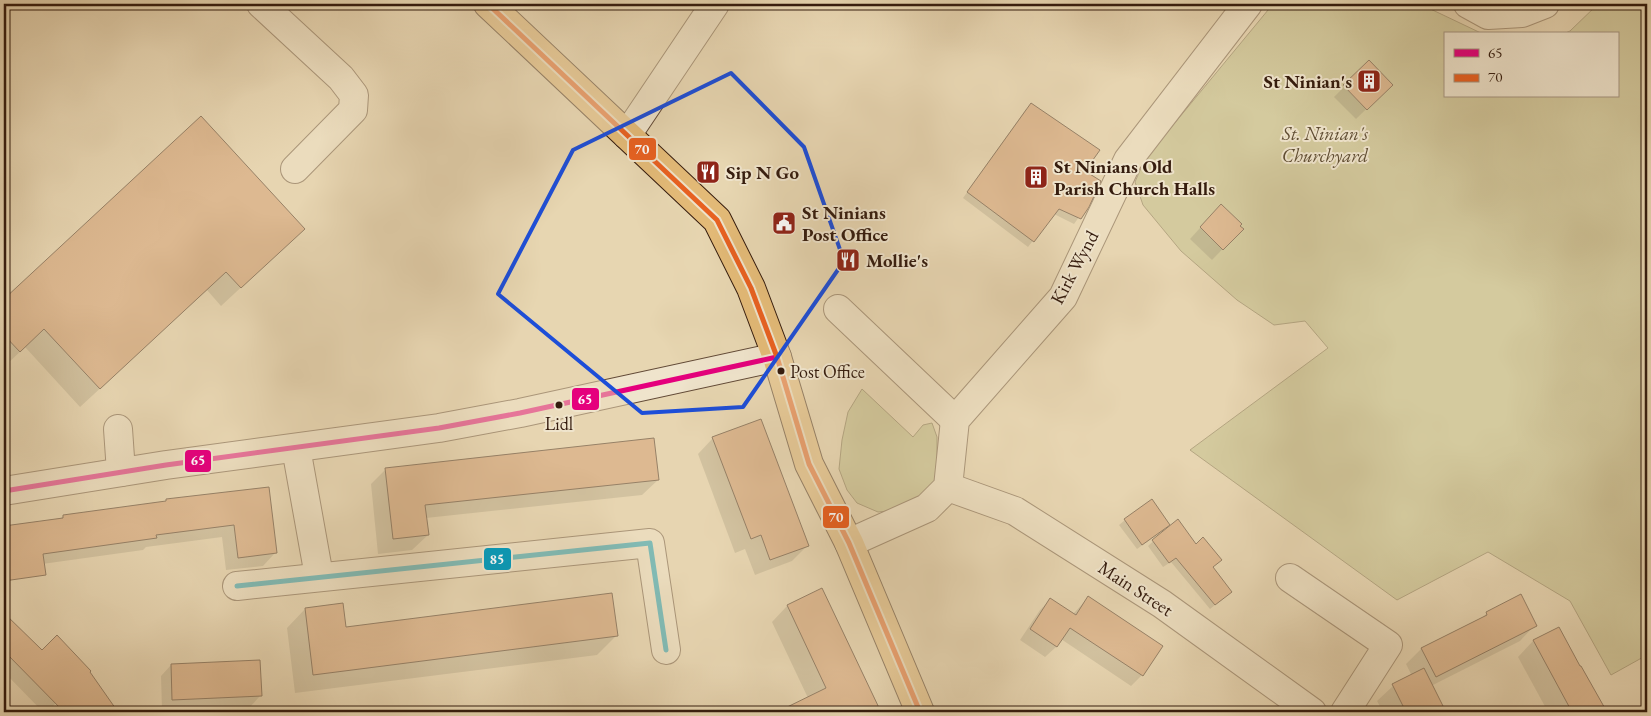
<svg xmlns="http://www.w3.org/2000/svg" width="1651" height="716" font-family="'EB Garamond',serif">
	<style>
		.green { fill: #bcbc87; stroke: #786c4a }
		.shadow { fill: #0003 }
		.building { fill: #d1976c; stroke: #351c0e }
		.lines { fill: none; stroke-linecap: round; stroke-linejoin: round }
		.minor-casing { stroke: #624a37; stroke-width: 30 }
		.major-casing { stroke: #351c0e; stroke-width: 30 }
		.minor { stroke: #efe4cc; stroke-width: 28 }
		.major { stroke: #e4bb78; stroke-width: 28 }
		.bus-1-casing { stroke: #efe4cc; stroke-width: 9 }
		.bus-2-casing { stroke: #efe4cc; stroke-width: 9 }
		.bus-3-casing { stroke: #efe4cc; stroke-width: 9 }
		.bus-1 { stroke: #e5007d; stroke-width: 5 }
		.bus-2 { stroke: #e96121; stroke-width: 5 }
		.bus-3 { stroke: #059bbb; stroke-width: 5 }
		.marked { fill: none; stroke: #1d4ed8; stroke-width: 4; stroke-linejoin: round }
		.bus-dot { fill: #351c0e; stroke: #efe4cc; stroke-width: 2 }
		.labels { text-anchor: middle; stroke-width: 4; stroke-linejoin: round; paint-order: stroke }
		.bus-label { font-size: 18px; fill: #351c0e; stroke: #efe4cc; text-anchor: start }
		.poi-label { font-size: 19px; font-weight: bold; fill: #351c0e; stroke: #efe4cc; text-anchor: start }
		.park-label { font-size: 19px; font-style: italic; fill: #5e4c32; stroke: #efe4cc }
		.street-label { font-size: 19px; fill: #351c0e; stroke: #efe4cc }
		.line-badge { stroke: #efe4cc; stroke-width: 2 }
		.badge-label { font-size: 14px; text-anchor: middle; font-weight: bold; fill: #fff }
	</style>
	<rect width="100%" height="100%" fill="#e7d6b1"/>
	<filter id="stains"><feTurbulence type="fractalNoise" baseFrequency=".004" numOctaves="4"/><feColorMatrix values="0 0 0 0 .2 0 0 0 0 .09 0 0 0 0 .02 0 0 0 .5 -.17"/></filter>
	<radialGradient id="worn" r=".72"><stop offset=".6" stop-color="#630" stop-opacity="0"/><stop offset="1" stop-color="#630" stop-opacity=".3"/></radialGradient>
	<g class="green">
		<polygon points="1273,4 1420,4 1483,34 1445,34 1445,96 1617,96 1617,34 1563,34 1570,31 1598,4 1647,4 1647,655 1611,675 1570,601 1488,552 1397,600 1190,450 1328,348 1305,321 1274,325 1237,300 1181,251 1143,205 1135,182 1145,159"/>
		<polygon points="862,389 913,437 923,425 932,423 937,437 937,477 931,491 898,510 878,512 857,503 847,490 839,469 842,440 848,412"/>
	</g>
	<g class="shadow">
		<polygon points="1369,62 1391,85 1356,119 1334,97"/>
		<polygon points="1026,109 1084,171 1087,206 1074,224 1054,214 1028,247 963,198"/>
		<polygon points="201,118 304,229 221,306 207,290 80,407 25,347 4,367 4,300"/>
		<polygon points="1210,217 1238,226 1242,229 1212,260 1190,239"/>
		<polygon points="713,438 808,545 792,561 755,575 745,549 735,553 698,454"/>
		<polygon points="386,469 658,480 642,495 426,518 428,535 412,550 378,554 371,484"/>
		<polygon points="268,488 275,553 263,566 226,570 222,537 146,547 143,550 35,565 30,570 4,574 4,527 60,519 63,516"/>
		<polygon points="1125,520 1169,525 1164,530 1165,531 1212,567 1225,597 1210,609 1171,562 1163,567 1148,546 1162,533 1161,532 1137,549 1119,525"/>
		<polygon points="822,589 877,707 872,712 791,712 803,701 808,698 772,622 787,606"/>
		<polygon points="1088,598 1142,675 1131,686 1061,639 1056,647 1045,657 1020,640 1040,610 1050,600 1073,614"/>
		<polygon points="305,609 345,629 616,636 597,655 295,693 287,628"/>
		<polygon points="1487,613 1535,625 1520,641 1431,686 1445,712 1383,712 1377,701 1393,686 1412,676 1406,664 1421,649 1481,619"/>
		<polygon points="4,615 42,651 88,672 117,712 66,712 58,701 47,712 43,712 4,672"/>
		<polygon points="1558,628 1605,712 1548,712 1518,657 1533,641"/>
		<polygon points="171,665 260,696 250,707 162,710 161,676"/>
	</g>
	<g class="building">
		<polygon points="1369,60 1393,85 1367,110 1343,85"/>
		<polygon points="1031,103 1100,150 1085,171 1101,181 1089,207 1081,219 1059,209 1034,242 967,192"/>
		<polygon points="201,116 305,229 241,288 226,272 100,389 44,329 20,352 4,335 4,299"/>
		<polygon points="1221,204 1242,224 1240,226 1244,229 1223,250 1200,227"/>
		<polygon points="761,419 809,546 770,560 761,535 751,539 712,437"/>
		<polygon points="654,438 659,480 425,505 429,535 393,539 385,468"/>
		<polygon points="269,487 277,553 238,558 234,525 156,535 157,538 43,554 46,575 4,581 4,526 63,518 63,515 166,501 166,499"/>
		<polygon points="1152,499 1170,525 1142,545 1124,519"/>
		<polygon points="1178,519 1196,544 1203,537 1222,560 1213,567 1232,592 1215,605 1176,558 1169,563 1152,540"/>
		<polygon points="822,588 881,712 777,712 826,688 787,605"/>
		<polygon points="612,593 618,636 313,675 305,608 343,603 346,627"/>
		<polygon points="1521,594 1537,626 1436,677 1421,648 1487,615 1486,612"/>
		<polygon points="1088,596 1163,646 1143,676 1070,628 1057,647 1030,629 1050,598 1076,615"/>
		<polygon points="4,613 42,650 57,635 91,671 90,672 118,712 64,712 4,651"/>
		<polygon points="1559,627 1580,666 1581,666 1607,712 1572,712 1533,640"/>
		<polygon points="260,660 262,696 172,700 171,664"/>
		<polygon points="1424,668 1446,712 1406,712 1392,684"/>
	</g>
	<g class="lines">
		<g class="minor-casing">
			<g id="minor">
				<polyline points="261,4 341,78 354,95 353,110 295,169"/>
				<polyline points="1468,4 1488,15 1522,13 1545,4"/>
				<polyline points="627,135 715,4"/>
				<polyline points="838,309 955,420"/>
				<polyline points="118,429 121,472"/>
				<polyline points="296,448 319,576"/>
				<polyline points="948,487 1015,511 1162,604 1312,712"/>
				<polyline points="4,491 166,465 439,428 520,413 777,357"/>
				<polyline points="849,543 927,508 948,487 955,420 1063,297 1128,160 1248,4"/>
				<polyline points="1290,578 1388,645 1345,712"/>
				<polyline points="237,586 650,543 666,650"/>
			</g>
		</g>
		<g class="major-casing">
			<polyline id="major" points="488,4 717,220 751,288 777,357 809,464 849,543 920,712"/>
		</g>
		<use href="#minor" class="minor"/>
		<use href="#major" class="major"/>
		<g class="bus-1-casing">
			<polyline id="bus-1" points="4,491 166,465 439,428 520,413 777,357"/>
		</g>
		<g class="bus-2-casing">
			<polyline id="bus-2" points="488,4 717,220 751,288 777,357 809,464 849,543 920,712"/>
		</g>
		<g class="bus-3-casing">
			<polyline id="bus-3" points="237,586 650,543 666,650"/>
		</g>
		<use href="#bus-1" class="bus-1"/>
		<use href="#bus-2" class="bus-2"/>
		<use href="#bus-3" class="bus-3"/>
	</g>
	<path d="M0 0H1651V716H0ZM731,73L804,147L844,261L743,407L642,413L498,294L573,150Z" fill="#e7d6b1" fill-opacity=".55" fill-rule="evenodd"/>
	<path class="marked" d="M731,73L804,147L844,261L743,407L642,413L498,294L573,150Z"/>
	<defs>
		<g id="building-square" transform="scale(1.25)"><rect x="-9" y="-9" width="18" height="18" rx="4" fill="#8f2418" stroke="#efe4cc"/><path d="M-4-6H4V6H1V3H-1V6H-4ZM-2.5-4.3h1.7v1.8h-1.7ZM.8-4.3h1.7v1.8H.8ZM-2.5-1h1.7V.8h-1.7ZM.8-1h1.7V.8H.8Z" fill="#fff"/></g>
		<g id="restaurant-square" transform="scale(1.25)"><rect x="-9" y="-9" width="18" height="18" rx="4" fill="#8f2418" stroke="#efe4cc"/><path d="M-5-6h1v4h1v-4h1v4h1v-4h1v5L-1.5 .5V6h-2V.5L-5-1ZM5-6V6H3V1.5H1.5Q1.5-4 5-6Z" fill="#fff"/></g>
		<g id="civic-square" transform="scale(1.25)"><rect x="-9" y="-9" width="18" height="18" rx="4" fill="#8f2418" stroke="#efe4cc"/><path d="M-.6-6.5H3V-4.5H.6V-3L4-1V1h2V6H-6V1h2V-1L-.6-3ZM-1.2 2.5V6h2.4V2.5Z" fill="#fff"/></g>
	</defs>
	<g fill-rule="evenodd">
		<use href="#building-square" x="1369" y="81"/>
		<use href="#restaurant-square" x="708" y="172"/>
		<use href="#building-square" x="1036" y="177"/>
		<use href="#civic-square" x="784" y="223"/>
		<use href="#restaurant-square" x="848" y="260"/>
	</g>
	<g class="bus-dot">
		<circle cx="781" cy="371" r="4.5"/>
		<circle cx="559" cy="405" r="4.5"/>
	</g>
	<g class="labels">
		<g class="bus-label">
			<text x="790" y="378">Post Office</text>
			<text x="559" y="430" text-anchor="middle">Lidl</text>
		</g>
		<g class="poi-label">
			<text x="1352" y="88" text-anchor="end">St Ninian's</text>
			<text x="1054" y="173">St Ninians Old<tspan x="1054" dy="22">Parish Church Halls</tspan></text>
			<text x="726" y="179">Sip N Go</text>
			<text x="802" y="219">St Ninians<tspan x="802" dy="22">Post Office</tspan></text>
			<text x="866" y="267">Mollie's</text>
		</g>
		<g class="park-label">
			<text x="1325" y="140">St. Ninian's<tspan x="1325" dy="22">Churchyard</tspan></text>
		</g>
		<g class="street-label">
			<text transform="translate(1074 267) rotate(-62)" y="7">Kirk Wynd</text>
			<text transform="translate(1136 588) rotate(33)" y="7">Main Street</text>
		</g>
	</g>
	<g class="line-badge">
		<rect x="628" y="137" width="29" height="24" rx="5" fill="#e96121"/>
		<rect x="571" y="387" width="29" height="24" rx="5" fill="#e5007d"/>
		<rect x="184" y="449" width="28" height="24" rx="5" fill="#e5007d"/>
		<rect x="822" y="505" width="28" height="24" rx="5" fill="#e96121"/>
		<rect x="483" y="547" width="29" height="24" rx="5" fill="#059bbb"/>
	</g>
	<g class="badge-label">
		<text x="642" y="154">70</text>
		<text x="585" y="404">65</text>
		<text x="198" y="465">65</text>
		<text x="836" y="522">70</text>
		<text x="497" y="564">85</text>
	</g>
	<rect width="1651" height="716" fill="none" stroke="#e7d6b1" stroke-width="20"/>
	<rect x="5" y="5" width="1641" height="706" fill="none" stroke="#351c0e" stroke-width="2.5"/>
	<rect x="10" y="10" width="1631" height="696" fill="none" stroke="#351c0e"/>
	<rect x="1444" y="32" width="175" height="65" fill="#efe4cc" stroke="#a59480"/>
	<rect x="1454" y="49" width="25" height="8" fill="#e5007d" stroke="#a59480"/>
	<text x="1488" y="58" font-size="15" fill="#351c0e">65</text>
	<rect x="1454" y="74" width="25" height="8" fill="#e96121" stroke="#a59480"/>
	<text x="1488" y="82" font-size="15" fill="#351c0e">70</text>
	<rect width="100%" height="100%" filter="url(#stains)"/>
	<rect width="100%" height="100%" fill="url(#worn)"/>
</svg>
